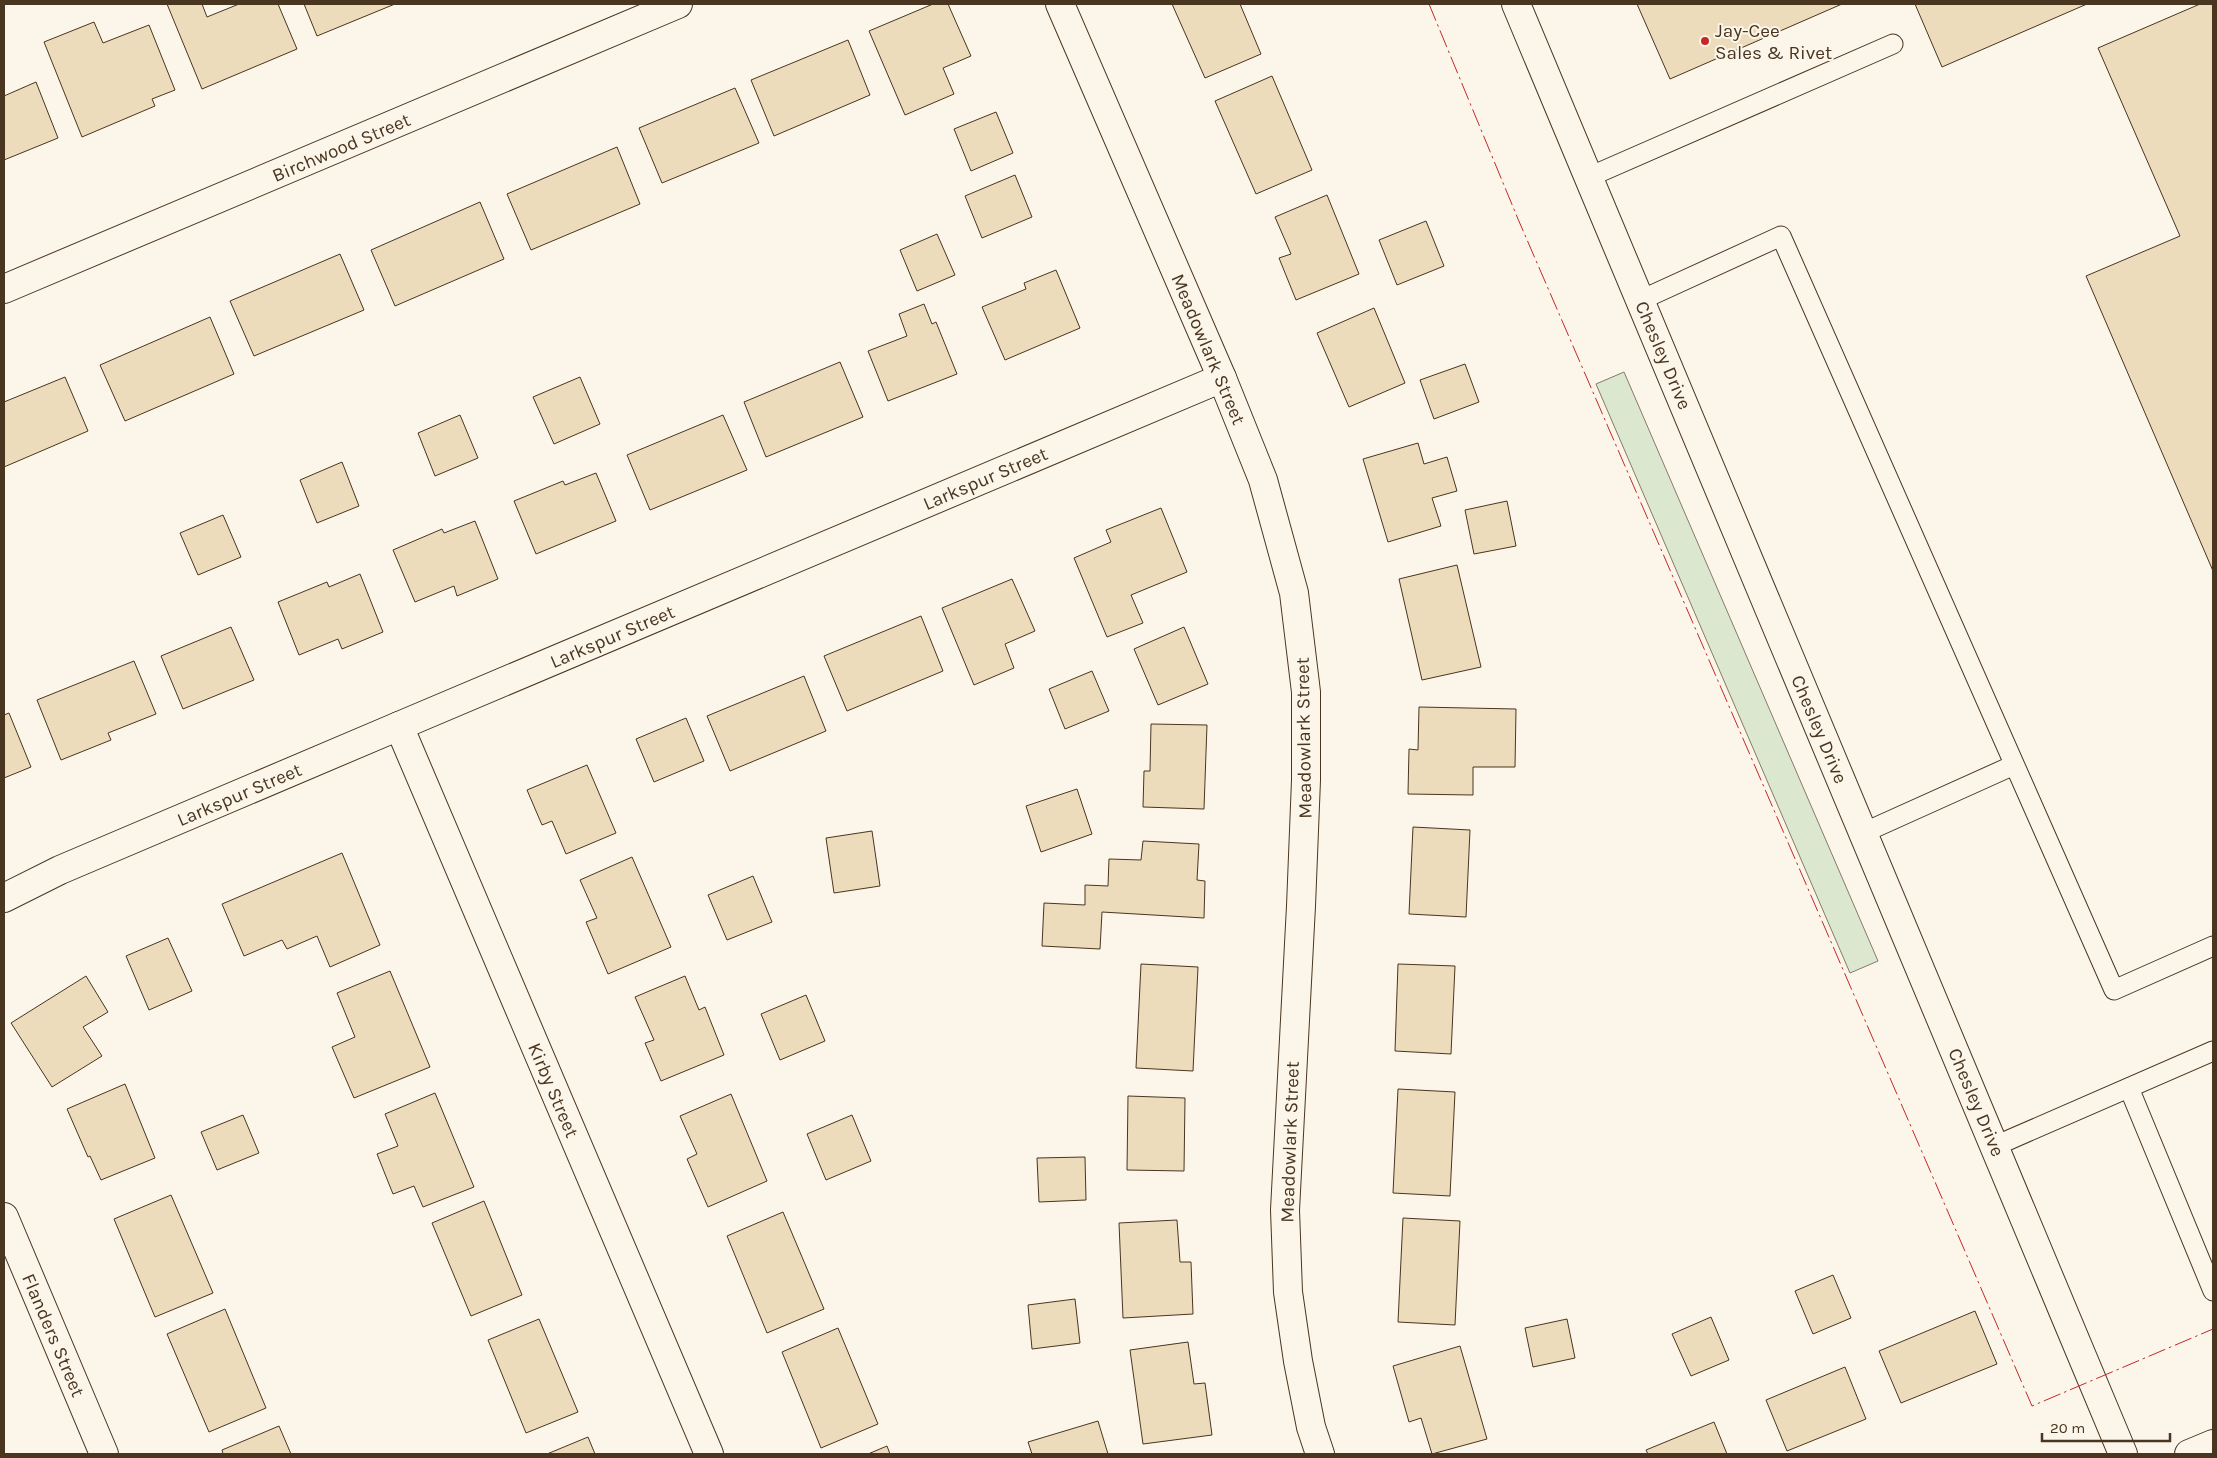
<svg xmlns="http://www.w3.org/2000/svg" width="2217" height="1458" font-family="Karla,sans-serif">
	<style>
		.green { fill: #dce7d0; stroke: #887966 }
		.building { fill: #ecdcbc; stroke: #4a3520 }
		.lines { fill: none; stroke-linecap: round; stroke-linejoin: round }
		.service-casing { stroke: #4a3520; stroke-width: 21 }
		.minor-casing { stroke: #4a3520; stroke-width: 30 }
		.secondary-casing { stroke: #4a3520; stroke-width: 30 }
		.service { stroke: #fbf6e9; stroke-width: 19 }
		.minor { stroke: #fbf6e9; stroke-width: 28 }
		.secondary { stroke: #fbf6e9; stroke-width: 28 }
		.power { stroke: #c62828; stroke-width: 1; stroke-dasharray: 18 4 2.5 4; stroke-linecap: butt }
		.poi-dot { fill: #c62828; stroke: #fbf6e9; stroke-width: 2 }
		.labels { text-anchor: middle; stroke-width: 4; stroke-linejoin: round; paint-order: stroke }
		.poi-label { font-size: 19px; fill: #4a3520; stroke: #fbf6e9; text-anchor: start }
		.street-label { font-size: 19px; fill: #4a3520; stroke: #fbf6e9 }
	</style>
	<rect width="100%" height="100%" fill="#fbf6e9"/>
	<polygon class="green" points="1624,372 1878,961 1850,973 1596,384"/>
	<g class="building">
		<polygon points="167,4 202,4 207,17 239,4 278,4 297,49 202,89"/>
		<polygon points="304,4 395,4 317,36"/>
		<polygon points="933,4 948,4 971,56 943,68 954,94 905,115 869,31"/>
		<polygon points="1172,4 1240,4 1261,54 1205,78"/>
		<polygon points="1637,4 1842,4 1670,79"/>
		<polygon points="1915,4 2087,4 1942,67"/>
		<polygon points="2200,4 2213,4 2213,571 2086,276 2180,236 2098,48"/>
		<polygon points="94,22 103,43 149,25 175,90 152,99 155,106 82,137 44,42"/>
		<polygon points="848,40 870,95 774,136 751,80"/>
		<polygon points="1272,76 1312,170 1256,194 1215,101"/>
		<polygon points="36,82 58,138 4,160 4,96"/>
		<polygon points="735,88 759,143 662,183 639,128"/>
		<polygon points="996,112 1013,153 971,171 954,129"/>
		<polygon points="617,147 640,204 531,250 507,194"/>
		<polygon points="1015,175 1032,217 982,238 965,196"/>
		<polygon points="1327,195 1359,274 1296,300 1279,258 1291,254 1275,217"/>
		<polygon points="480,202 504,259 395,306 371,250"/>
		<polygon points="1426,221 1444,266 1397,285 1379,240"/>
		<polygon points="937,234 955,275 917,291 900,250"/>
		<polygon points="340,254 364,310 254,356 230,301"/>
		<polygon points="1056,270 1080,328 1005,360 982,307 1026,289 1024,283"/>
		<polygon points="924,304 932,324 936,322 957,374 888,401 868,351 907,336 899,314"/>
		<polygon points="1374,308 1405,383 1349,407 1317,333"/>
		<polygon points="210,317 234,374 125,421 100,365"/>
		<polygon points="840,362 863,417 766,457 744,402"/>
		<polygon points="1465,364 1479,402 1434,419 1420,380"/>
		<polygon points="65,377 88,431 4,467 4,402"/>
		<polygon points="580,377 600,424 554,444 533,397"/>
		<polygon points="460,415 478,458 435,476 418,433"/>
		<polygon points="723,415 747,470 650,510 627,455"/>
		<polygon points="1418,443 1424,464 1447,457 1457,491 1432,498 1441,526 1388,542 1363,459"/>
		<polygon points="342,462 359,506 317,523 300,480"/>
		<polygon points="596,473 616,521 536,554 514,501 563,481 565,485"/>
		<polygon points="1507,501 1516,546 1474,554 1465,510"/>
		<polygon points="1161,508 1187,572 1131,595 1143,623 1107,637 1074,558 1111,542 1106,530"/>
		<polygon points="223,515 241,557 198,575 180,533"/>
		<polygon points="475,521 498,579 457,596 454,586 415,602 393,550 442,529 444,533"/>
		<polygon points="1457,565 1481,667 1422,680 1399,579"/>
		<polygon points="360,574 383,632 342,649 338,639 299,655 278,602 327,582 329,587"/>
		<polygon points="1012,579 1035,631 1005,644 1014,668 974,685 942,608"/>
		<polygon points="921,616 943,671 847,711 824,656"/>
		<polygon points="231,627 254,680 183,709 161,656"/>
		<polygon points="1184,627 1208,684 1158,705 1134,649"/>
		<polygon points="134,661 156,714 108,733 111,740 61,760 37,700"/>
		<polygon points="1092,671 1109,711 1065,729 1049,689"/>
		<polygon points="804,676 826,731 730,771 707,716"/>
		<polygon points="1419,707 1516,709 1515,767 1473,767 1473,795 1408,794 1409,749 1418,750"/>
		<polygon points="9,713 31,767 4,778 4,715"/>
		<polygon points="686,718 704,761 654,782 636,739"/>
		<polygon points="1151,724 1207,725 1204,809 1143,807 1144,771 1150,771"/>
		<polygon points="587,765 616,833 566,854 552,821 542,825 527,790"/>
		<polygon points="1077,789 1092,834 1041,852 1026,806"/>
		<polygon points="1413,827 1470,830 1466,917 1409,914"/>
		<polygon points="872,831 880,886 834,893 826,838"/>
		<polygon points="1143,841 1199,844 1197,880 1205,881 1204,918 1102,912 1100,949 1042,946 1044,903 1085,905 1085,885 1108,886 1109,859 1141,860"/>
		<polygon points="342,853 380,945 330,967 317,936 287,949 282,940 244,956 222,904"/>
		<polygon points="632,857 671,947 608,974 586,922 597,918 580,880"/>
		<polygon points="753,876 772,922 727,940 708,895"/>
		<polygon points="168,938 192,991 149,1010 126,956"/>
		<polygon points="1141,964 1198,967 1193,1071 1136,1068"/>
		<polygon points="1398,964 1455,966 1451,1054 1395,1051"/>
		<polygon points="390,971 430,1067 354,1098 332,1047 355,1037 337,993"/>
		<polygon points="86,976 108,1012 83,1027 102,1056 52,1087 11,1023"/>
		<polygon points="685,976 699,1010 705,1007 724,1055 661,1081 645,1043 654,1040 635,997"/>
		<polygon points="806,995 825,1041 780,1060 761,1014"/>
		<polygon points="125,1084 155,1158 101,1180 90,1156 88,1157 67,1109"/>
		<polygon points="1398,1089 1455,1092 1450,1196 1393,1193"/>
		<polygon points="435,1093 474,1187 423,1207 414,1186 393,1194 377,1154 398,1146 385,1114"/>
		<polygon points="731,1094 767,1181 708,1207 687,1159 697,1154 680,1116"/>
		<polygon points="1128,1096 1185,1098 1184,1171 1127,1170"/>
		<polygon points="243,1115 259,1153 217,1170 201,1132"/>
		<polygon points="852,1115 871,1161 826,1180 807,1134"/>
		<polygon points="1085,1157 1086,1200 1039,1202 1037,1158"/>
		<polygon points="171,1195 213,1293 155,1317 114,1219"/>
		<polygon points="484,1201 522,1295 471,1316 432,1223"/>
		<polygon points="783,1212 824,1309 767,1333 727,1236"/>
		<polygon points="1403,1218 1460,1221 1455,1325 1398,1322"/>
		<polygon points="1177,1220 1180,1262 1191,1262 1193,1314 1123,1318 1119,1223"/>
		<polygon points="1833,1275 1851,1318 1813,1334 1795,1291"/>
		<polygon points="1075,1299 1080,1343 1032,1349 1028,1305"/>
		<polygon points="225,1309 266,1408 209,1432 167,1334"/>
		<polygon points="1975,1311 1997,1364 1901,1403 1879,1351"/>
		<polygon points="1711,1317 1729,1360 1691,1376 1672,1334"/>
		<polygon points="539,1319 578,1412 526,1433 488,1340"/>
		<polygon points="1567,1319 1575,1358 1533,1367 1525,1328"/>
		<polygon points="838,1328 878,1424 821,1448 782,1352"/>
		<polygon points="1188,1342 1194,1384 1205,1383 1212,1435 1143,1444 1130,1350"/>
		<polygon points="1460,1346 1487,1439 1432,1454 1421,1418 1409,1422 1393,1366"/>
		<polygon points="1845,1367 1866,1419 1787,1451 1766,1400"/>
		<polygon points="1098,1421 1108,1454 1032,1454 1028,1442"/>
		<polygon points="1714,1422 1727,1454 1648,1454 1646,1450"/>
		<polygon points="279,1426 291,1454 223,1454 222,1450"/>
		<polygon points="588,1437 595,1454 547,1454"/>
		<polygon points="887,1446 890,1454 868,1454"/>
	</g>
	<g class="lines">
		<g class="service-casing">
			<g id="service">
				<polyline points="1589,177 1893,44"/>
				<polyline points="1641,300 1781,236 2114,990 2213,946"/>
				<polyline points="1863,833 2014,765"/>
				<polyline points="2129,1088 2213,1291"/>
				<polyline points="1995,1146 2213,1051"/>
			</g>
		</g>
		<g class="minor-casing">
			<g id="minor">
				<polyline points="1060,4 1222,378 1263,480 1294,593 1306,692 1306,780 1301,906 1285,1210 1288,1292 1298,1361 1311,1427 1320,1454"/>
				<polyline points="1516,4 2123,1454"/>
				<polyline points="4,289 678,4"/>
				<polyline points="399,726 709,1454"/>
				<polyline points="4,898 60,870 399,726 1222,378"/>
				<polyline points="4,1217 104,1454"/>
			</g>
		</g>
		<g class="secondary-casing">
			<polyline id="secondary" points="2189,1454 2213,1444"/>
		</g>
		<use href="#service" class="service"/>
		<use href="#minor" class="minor"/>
		<use href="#secondary" class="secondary"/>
		<polyline class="power" points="1429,4 1518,219 2032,1406 2213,1329"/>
	</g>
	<circle class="poi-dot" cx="1705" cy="41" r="5"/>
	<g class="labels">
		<g class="poi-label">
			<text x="1715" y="37">Jay-Cee<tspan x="1715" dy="22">Sales &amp; Rivet</tspan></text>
		</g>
		<g class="street-label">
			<text transform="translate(341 147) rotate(-23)" y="7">Birchwood Street</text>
			<text transform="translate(1209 349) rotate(67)" y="7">Meadowlark Street</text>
			<text transform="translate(1664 355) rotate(67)" y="7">Chesley Drive</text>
			<text transform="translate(985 478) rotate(-23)" y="7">Larkspur Street</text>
			<text transform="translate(612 636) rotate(-23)" y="7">Larkspur Street</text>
			<text transform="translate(1820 729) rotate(67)" y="7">Chesley Drive</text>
			<text transform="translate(1303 738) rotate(-91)" y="7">Meadowlark Street</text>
			<text transform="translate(239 794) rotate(-23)" y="7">Larkspur Street</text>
			<text transform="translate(554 1090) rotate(67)" y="7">Kirby Street</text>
			<text transform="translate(1977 1102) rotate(67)" y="7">Chesley Drive</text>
			<text transform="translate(1289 1142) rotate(-88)" y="7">Meadowlark Street</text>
			<text transform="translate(54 1335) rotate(67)" y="7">Flanders Street</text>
		</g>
	</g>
	<rect width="2217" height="1458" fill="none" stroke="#4a3520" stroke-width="10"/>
	<path d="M2042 1433v8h128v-8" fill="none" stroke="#4a3520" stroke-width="2.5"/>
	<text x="2050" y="1433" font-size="15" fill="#4a3520" stroke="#fbf6e9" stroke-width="4" paint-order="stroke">20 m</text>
</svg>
